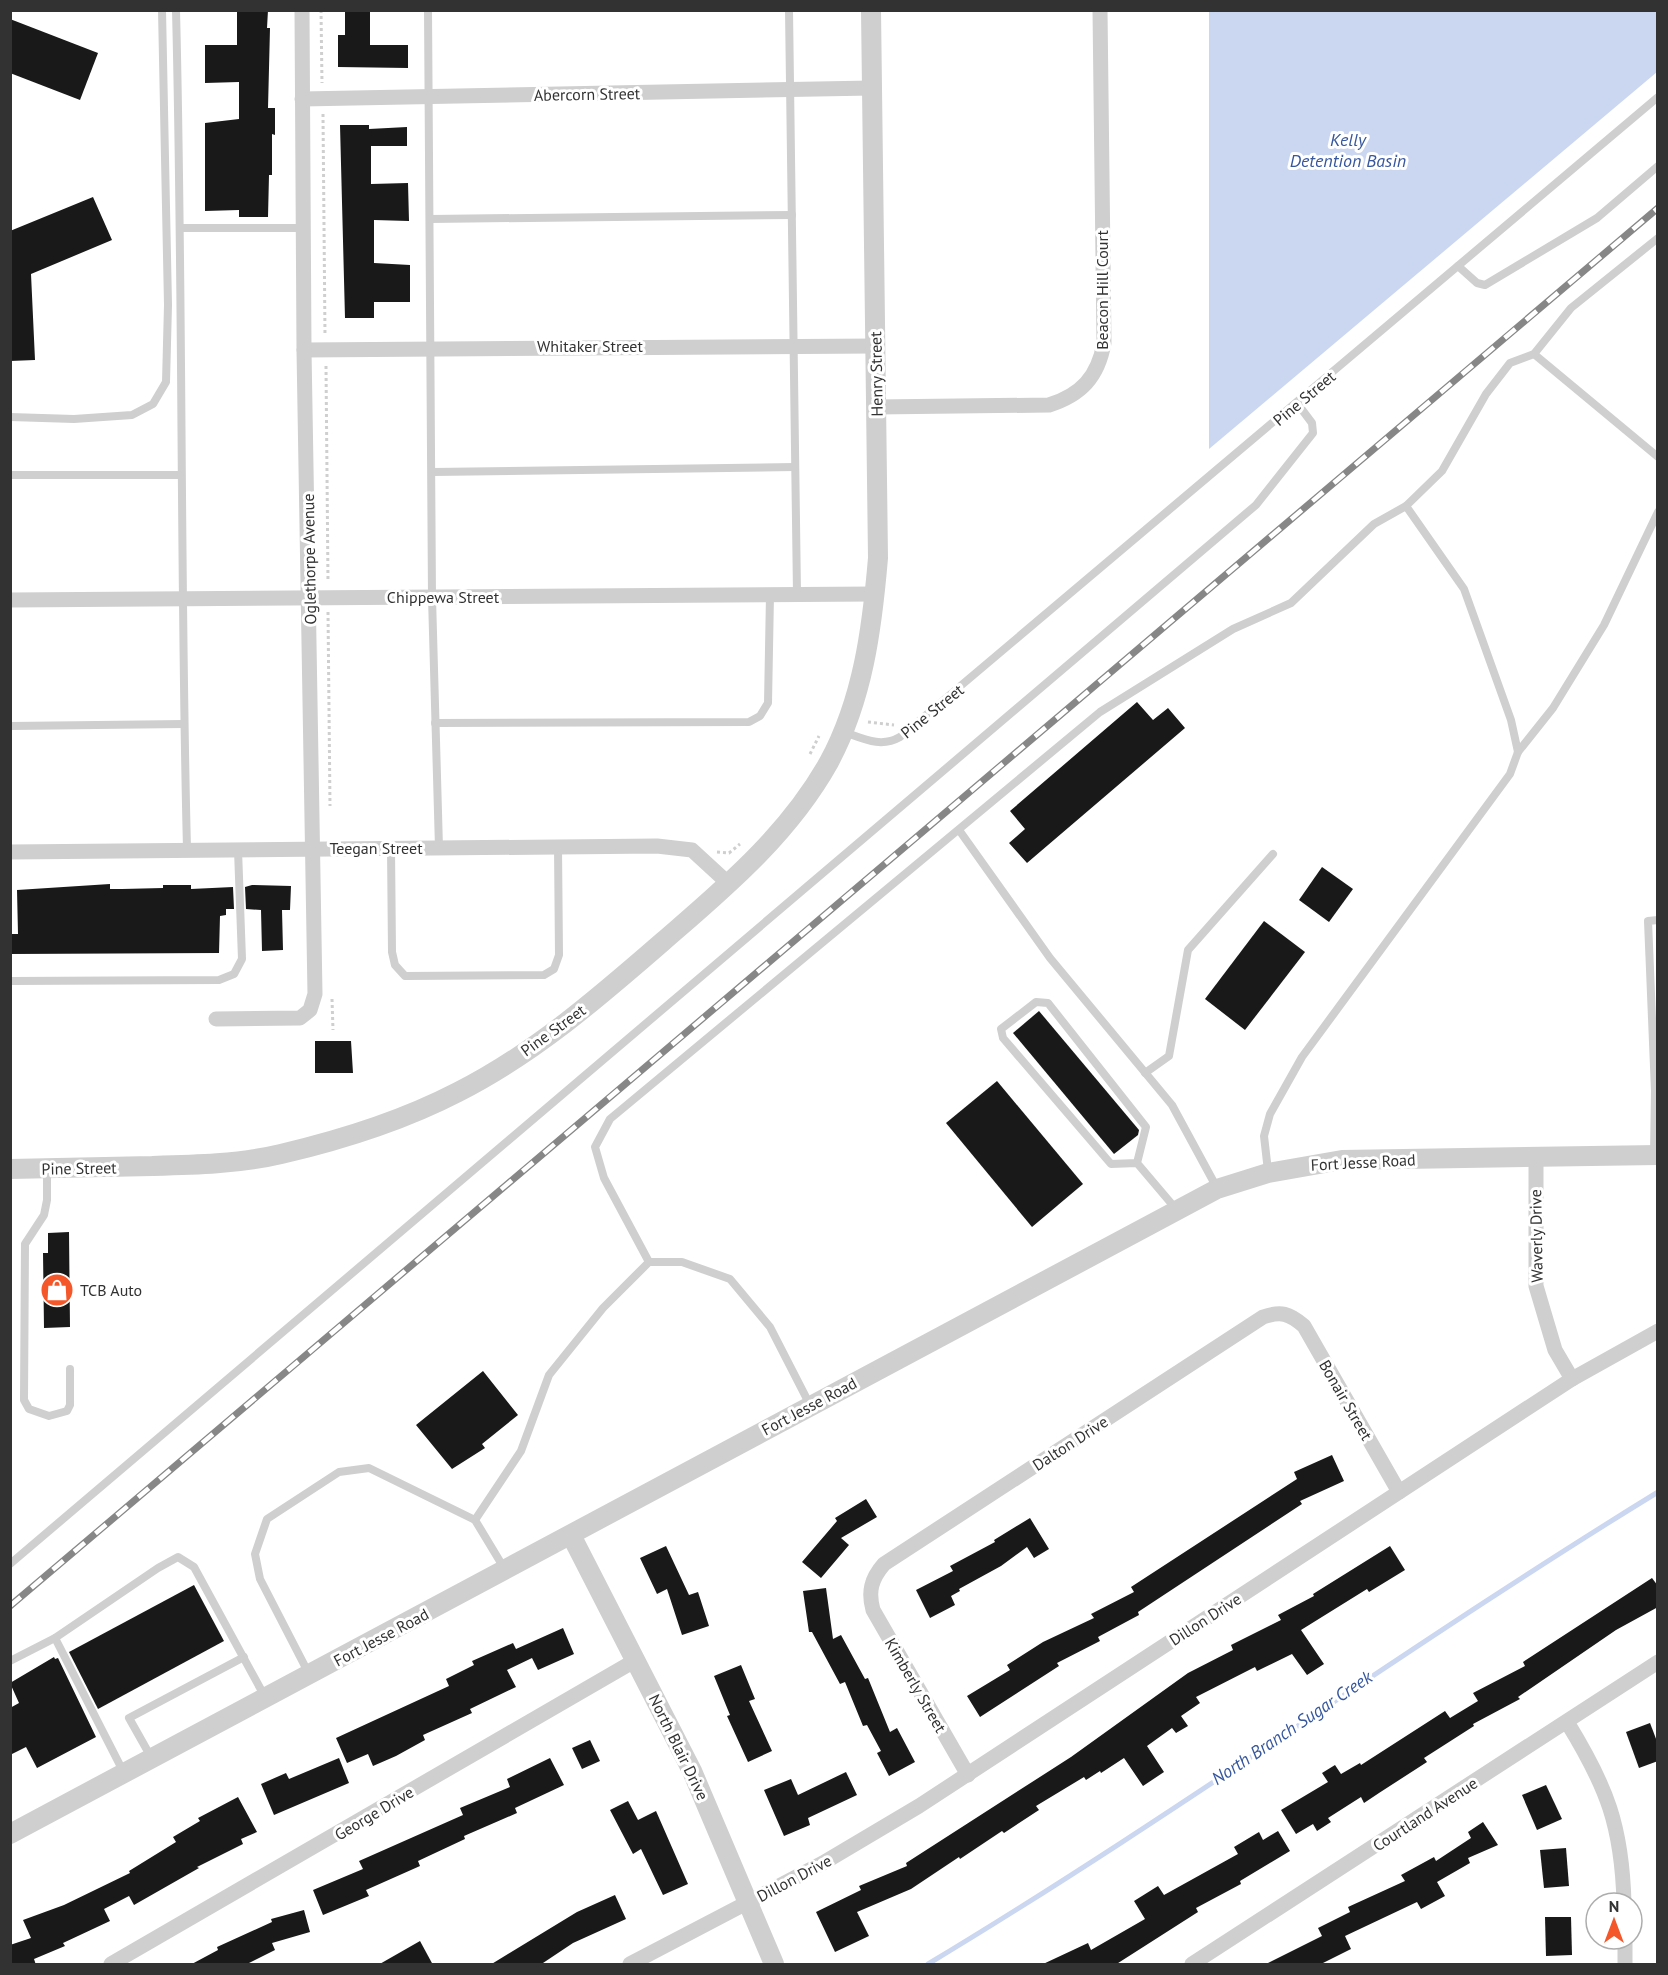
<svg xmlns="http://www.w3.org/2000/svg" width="1668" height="1975" font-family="'PT Sans',sans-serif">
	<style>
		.water { fill: #cbd6f0 }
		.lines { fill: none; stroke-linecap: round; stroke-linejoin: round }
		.stream { stroke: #cbd6f0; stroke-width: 5 }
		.building { fill: #191919 }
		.path { stroke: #cfcfcf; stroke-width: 3; stroke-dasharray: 3 3; stroke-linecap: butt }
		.service { stroke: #cfcfcf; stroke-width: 8 }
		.minor { stroke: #cfcfcf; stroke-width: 15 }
		.tertiary { stroke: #cfcfcf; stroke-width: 20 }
		.rail-casing { stroke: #878787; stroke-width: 7 }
		.rail { stroke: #fff; stroke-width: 4.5; stroke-dasharray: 14; stroke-linecap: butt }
		.labels { text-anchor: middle; stroke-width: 6; stroke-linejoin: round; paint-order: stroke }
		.street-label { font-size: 16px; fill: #323232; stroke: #fff }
		.poi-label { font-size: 16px; fill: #323232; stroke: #fff; text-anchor: start }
		.water-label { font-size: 18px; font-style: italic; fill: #37579d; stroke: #fff }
	</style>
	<rect width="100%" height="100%" fill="#fff"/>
	<polygon class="water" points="1209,11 1657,11 1657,72 1209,449"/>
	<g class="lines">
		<path class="stream" d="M928,1964C1176,1815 1410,1644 1658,1492"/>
	</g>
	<g class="building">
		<polygon points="237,10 268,10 267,28 270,28 268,108 275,108 275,135 272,134 272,175 269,175 268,217 239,217 239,210 205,211 205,123 239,119 239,82 205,83 205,45 237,45"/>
		<polygon points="345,10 370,10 370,45 408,45 408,68 338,67 338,35 345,35"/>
		<polygon points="10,19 98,53 80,100 10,73"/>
		<polygon points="340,125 369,125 369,129 407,127 407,146 371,146 371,184 408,183 409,221 374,220 374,263 410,265 410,302 374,302 374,318 345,318"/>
		<polygon points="93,197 112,240 31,274 35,360 10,361 10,231"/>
		<polygon points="1137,702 1153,720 1168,708 1185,728 1027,863 1009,843 1025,829 1010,811"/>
		<polygon points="1322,867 1353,889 1329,922 1299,900"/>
		<polygon points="110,884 110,889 122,889 163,888 163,885 191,885 191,889 233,887 234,909 226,909 226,915 220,916 219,953 10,954 10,934 18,934 17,890"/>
		<polygon points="252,885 291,886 290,910 282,910 283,950 262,951 261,910 246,909 245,887"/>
		<polygon points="1264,921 1305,952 1245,1030 1205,999"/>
		<polygon points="1039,1011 1139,1130 1138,1135 1114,1154 1013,1033"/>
		<polygon points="315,1041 351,1041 353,1073 315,1073"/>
		<polygon points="997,1081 1083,1184 1032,1227 946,1123"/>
		<polygon points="69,1232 70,1327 44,1328 43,1253 48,1253 48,1233"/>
		<polygon points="483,1371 518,1415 482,1444 485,1448 452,1469 416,1425"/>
		<polygon points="1332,1455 1344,1481 1300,1501 1302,1504 1138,1612 1139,1615 1098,1637 1100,1641 1057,1663 1059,1666 980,1717 967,1696 1010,1670 1007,1665 1043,1642 1094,1618 1091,1614 1134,1592 1131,1587 1297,1479 1294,1472"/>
		<polygon points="866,1499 877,1517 841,1538 849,1545 821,1578 802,1562 837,1521 835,1518"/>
		<polygon points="1030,1518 1049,1549 1034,1558 1027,1547 1001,1566 959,1589 960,1591 951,1596 955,1605 930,1618 916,1590 953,1571 950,1566 995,1542 994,1540"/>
		<polygon points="666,1546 689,1595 698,1592 709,1626 682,1635 667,1589 657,1594 640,1558"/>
		<polygon points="1390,1546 1405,1570 1369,1592 1367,1589 1301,1630 1324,1664 1307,1675 1292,1654 1257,1671 1255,1667 1196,1697 1200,1703 1181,1716 1188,1726 1176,1733 1172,1728 1147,1746 1164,1772 1143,1786 1124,1758 1101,1773 1100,1771 1086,1780 1084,1777 1036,1806 1039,1810 1004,1833 1002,1831 960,1859 959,1857 911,1889 857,1912 869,1936 835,1952 816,1912 861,1890 859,1886 907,1866 906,1863 1071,1757 1188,1673 1233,1650 1231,1645 1281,1620 1278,1615 1314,1596 1313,1594"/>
		<polygon points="1652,1578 1658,1586 1658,1607 1616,1630 1518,1697 1520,1699 1473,1724 1474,1726 1424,1758 1427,1762 1379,1793 1364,1803 1361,1797 1328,1818 1331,1822 1317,1831 1313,1824 1296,1834 1281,1810 1328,1782 1322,1773 1335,1765 1341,1774 1360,1763 1361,1765 1445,1711 1450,1718 1478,1701 1473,1693 1525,1666 1523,1662"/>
		<polygon points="194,1585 224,1641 98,1709 69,1652"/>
		<polygon points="826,1588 833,1639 841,1635 865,1679 868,1678 890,1732 897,1728 915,1762 889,1776 877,1753 881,1751 867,1725 863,1726 845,1682 840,1684 812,1632 809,1632 803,1591"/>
		<polygon points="563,1628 574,1654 538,1670 532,1658 507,1670 516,1687 470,1709 472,1713 423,1735 425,1740 396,1756 373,1766 368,1754 347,1763 336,1738 449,1686 446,1679 474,1665 472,1661 513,1643 516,1649"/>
		<polygon points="54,1657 55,1659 58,1658 96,1737 37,1768 26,1747 10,1755 10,1708 19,1703 10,1683"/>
		<polygon points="741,1665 755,1699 749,1701 772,1751 748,1762 727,1716 730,1715 714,1676"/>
		<polygon points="1650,1723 1658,1744 1658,1761 1639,1768 1626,1732"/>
		<polygon points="590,1740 600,1761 582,1769 572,1748"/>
		<polygon points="339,1758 349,1783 274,1815 261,1784 286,1773 289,1779"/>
		<polygon points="550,1758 564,1785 515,1808 517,1813 464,1836 465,1839 418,1861 420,1866 366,1890 369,1896 323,1915 313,1890 363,1869 359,1861 463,1815 460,1808 510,1787 507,1779"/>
		<polygon points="846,1772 857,1795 808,1818 810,1825 784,1836 764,1790 791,1779 798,1795"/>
		<polygon points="1546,1785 1562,1819 1537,1830 1522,1795"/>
		<polygon points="238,1797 257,1832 241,1839 243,1844 197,1867 199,1868 134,1905 129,1896 104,1909 110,1921 63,1943 65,1946 34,1959 36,1965 10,1965 10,1945 31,1938 23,1920 64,1905 130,1873 129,1871 176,1842 173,1837 200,1821 198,1818"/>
		<polygon points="628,1801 638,1820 656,1811 688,1884 663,1895 641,1849 633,1854 610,1810"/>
		<polygon points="1483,1822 1498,1845 1468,1858 1470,1863 1437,1882 1445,1896 1421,1909 1417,1902 1345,1936 1351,1949 1319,1965 1264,1965 1322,1936 1318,1928 1350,1912 1348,1907 1405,1881 1401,1875 1434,1857 1436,1861 1471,1838 1468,1832"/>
		<polygon points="1278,1831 1290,1851 1240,1881 1241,1884 1196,1908 1198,1912 1115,1965 1041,1965 1088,1943 1091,1950 1145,1919 1134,1901 1158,1886 1164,1895 1238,1854 1234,1847 1259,1832 1263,1840"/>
		<polygon points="1566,1848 1569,1886 1544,1888 1540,1850"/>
		<polygon points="615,1895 626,1919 573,1943 540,1965 490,1965 577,1912"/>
		<polygon points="304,1910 310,1932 272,1943 275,1950 245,1965 190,1965 218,1950 217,1947 272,1922 271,1919"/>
		<polygon points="1545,1917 1571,1917 1572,1955 1546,1956"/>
		<polygon points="420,1941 433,1965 378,1965"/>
	</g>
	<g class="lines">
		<g class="path">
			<polyline points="321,10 322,83"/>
			<polyline points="323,114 325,335"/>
			<polyline points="326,366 328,581"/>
			<polyline points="328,612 330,806"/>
			<polyline points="868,722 894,725"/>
			<polyline points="810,754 819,736"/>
			<polyline points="717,852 729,853 740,844"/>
			<polyline points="332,999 333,1030"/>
		</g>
		<g class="service">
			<path d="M176,10C183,290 180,570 187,849"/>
			<polyline points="428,10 432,597 439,848"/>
			<polyline points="789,10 797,594"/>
			<polyline points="430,219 792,215"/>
			<polyline points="181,228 303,228"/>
			<polyline points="1458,266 1477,283 1485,285 1597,218 1658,166"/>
			<polyline points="1534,354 1658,457"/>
			<polyline points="10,417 74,419 132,415 153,404 166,382 168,305 162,10"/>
			<polyline points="433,472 795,467"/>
			<polyline points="10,475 180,475"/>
			<polyline points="1406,506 1442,471 1486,394 1510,363 1534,354 1571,308 1658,238"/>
			<polyline points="435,723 749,722 760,716 768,703 770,595"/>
			<polyline points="10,726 184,724"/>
			<path d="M844,732C864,739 881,748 900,737L1658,97"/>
			<polyline points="1518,752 1553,708 1604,625 1658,512"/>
			<polyline points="959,830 1050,958 1172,1105 1217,1188"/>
			<polyline points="391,848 392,952 395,965 405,976 544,975 554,969 559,955 558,847"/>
			<polyline points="10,981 219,980 234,974 242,959 238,850"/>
			<polyline points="1145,1073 1169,1056 1188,950 1273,854"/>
			<polyline points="1654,1154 1655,1091 1648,921 1658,920"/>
			<polyline points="1137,1163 1146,1127 1048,1003 1036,1002 1001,1029 1003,1038 1111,1164 1137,1163 1176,1209"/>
			<polyline points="47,1170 47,1200 44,1215 25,1244 24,1400 29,1409 49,1416 67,1411 70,1405 70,1369"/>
			<polyline points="649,1262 604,1178 595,1147 610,1119 1100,712 1233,629 1291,603 1374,524 1406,506 1464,589 1511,720 1518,752 1510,774 1302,1057 1270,1114 1264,1136 1268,1171"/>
			<polyline points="475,1520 521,1451 549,1375 603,1308 649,1262 682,1262 730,1279 770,1327 810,1405"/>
			<polyline points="10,1564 1256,505 1313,433 1312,423 1297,403"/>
			<polyline points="55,1638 124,1773"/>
			<polyline points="10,1661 55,1638 158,1568 178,1557 194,1567 265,1697"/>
			<polyline points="309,1674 260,1579 255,1554 267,1519 339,1472 369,1468 475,1520 504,1568"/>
			<polyline points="151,1757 129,1718 244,1657"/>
		</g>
		<g class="minor">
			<polyline points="302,99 872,88"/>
			<polyline points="304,350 876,346"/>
			<path d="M876,407L1049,405C1081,395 1098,377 1104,343L1100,10"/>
			<polyline points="10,600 875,594"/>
			<polyline points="10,852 657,846 692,850 729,884"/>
			<polyline points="216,1019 300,1018 310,1010 315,994 304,350 302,10"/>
			<polyline points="1536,1156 1536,1286 1555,1350 1572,1379"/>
			<path d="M1567,1722C1607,1787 1622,1826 1624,1903"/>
			<path d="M968,1775L873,1610C868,1592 871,1579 884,1564L1263,1317C1281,1311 1289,1313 1304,1326L1399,1492"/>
			<polyline points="1625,1939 1625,1964"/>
			<polyline points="111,1964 636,1660"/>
			<polyline points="630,1964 823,1863 919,1806 1572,1379 1658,1331"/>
			<polyline points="1192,1964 1658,1662"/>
		</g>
		<g class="tertiary">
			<path d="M10,1169C58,1168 105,1167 152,1166C194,1165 239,1164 281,1154C341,1140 402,1121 458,1092C539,1051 607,990 675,931C733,881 791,830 829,762C863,699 872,629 878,558L871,10"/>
			<polyline points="571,1535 692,1771 774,1964"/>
			<polyline points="10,1834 1217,1189 1268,1173 1342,1160 1658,1155"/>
		</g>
		<g class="rail-casing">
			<polyline id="rail" points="10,1606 1658,208"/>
		</g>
		<use href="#rail" class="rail"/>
	</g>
	<defs>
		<g id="shop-disc" transform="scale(1.725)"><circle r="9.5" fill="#f45729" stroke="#fff"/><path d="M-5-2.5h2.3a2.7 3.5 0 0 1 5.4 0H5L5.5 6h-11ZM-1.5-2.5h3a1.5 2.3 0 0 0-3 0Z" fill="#fff"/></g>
	</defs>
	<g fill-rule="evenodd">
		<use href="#shop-disc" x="57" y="1290"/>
	</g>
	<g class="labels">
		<g class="street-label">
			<text transform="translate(587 94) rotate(-1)" y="6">Abercorn Street</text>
			<text transform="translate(1102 290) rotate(-90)" y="6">Beacon Hill Court</text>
			<text x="590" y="352">Whitaker Street</text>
			<text transform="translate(876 374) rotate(-91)" y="6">Henry Street</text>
			<text transform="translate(1304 398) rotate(-40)" y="6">Pine Street</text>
			<text transform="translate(309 559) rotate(-91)" y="6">Oglethorpe Avenue</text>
			<text x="443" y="603">Chippewa Street</text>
			<text transform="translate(932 711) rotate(-39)" y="6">Pine Street</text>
			<text x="376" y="854">Teegan Street</text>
			<text transform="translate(553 1030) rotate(-36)" y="6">Pine Street</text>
			<text transform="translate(1363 1162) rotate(-3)" y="6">Fort Jesse Road</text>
			<text transform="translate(79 1168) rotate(-1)" y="6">Pine Street</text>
			<text transform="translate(1536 1236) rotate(-91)" y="6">Waverly Drive</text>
			<text transform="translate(1346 1400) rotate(60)" y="6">Bonair Street</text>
			<text transform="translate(809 1406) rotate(-28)" y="6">Fort Jesse Road</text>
			<text transform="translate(1070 1443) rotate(-33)" y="6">Dalton Drive</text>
			<text transform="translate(1205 1619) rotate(-33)" y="6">Dillon Drive</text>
			<text transform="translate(381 1637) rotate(-28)" y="6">Fort Jesse Road</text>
			<text transform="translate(916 1685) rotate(60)" y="6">Kimberly Street</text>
			<text transform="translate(679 1747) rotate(64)" y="6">North Blair Drive</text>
			<text transform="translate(374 1813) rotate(-31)" y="6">George Drive</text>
			<text transform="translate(1425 1814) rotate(-33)" y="6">Courtland Avenue</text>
			<text transform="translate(794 1878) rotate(-28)" y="6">Dillon Drive</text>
		</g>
		<g class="poi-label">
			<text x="80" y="1296">TCB Auto</text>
		</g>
		<g class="water-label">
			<text x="1348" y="146">Kelly<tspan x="1348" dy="21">Detention Basin</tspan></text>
			<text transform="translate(1292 1728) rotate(-34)" y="6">North Branch Sugar Creek</text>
		</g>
	</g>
	<rect width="1668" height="1975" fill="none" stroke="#323232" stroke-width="24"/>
	<g transform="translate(1614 1921)"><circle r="28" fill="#ffffff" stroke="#adadad" stroke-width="1.5"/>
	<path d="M0-4.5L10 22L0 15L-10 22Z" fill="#f45729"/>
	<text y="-9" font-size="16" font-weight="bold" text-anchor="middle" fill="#323232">N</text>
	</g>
</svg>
